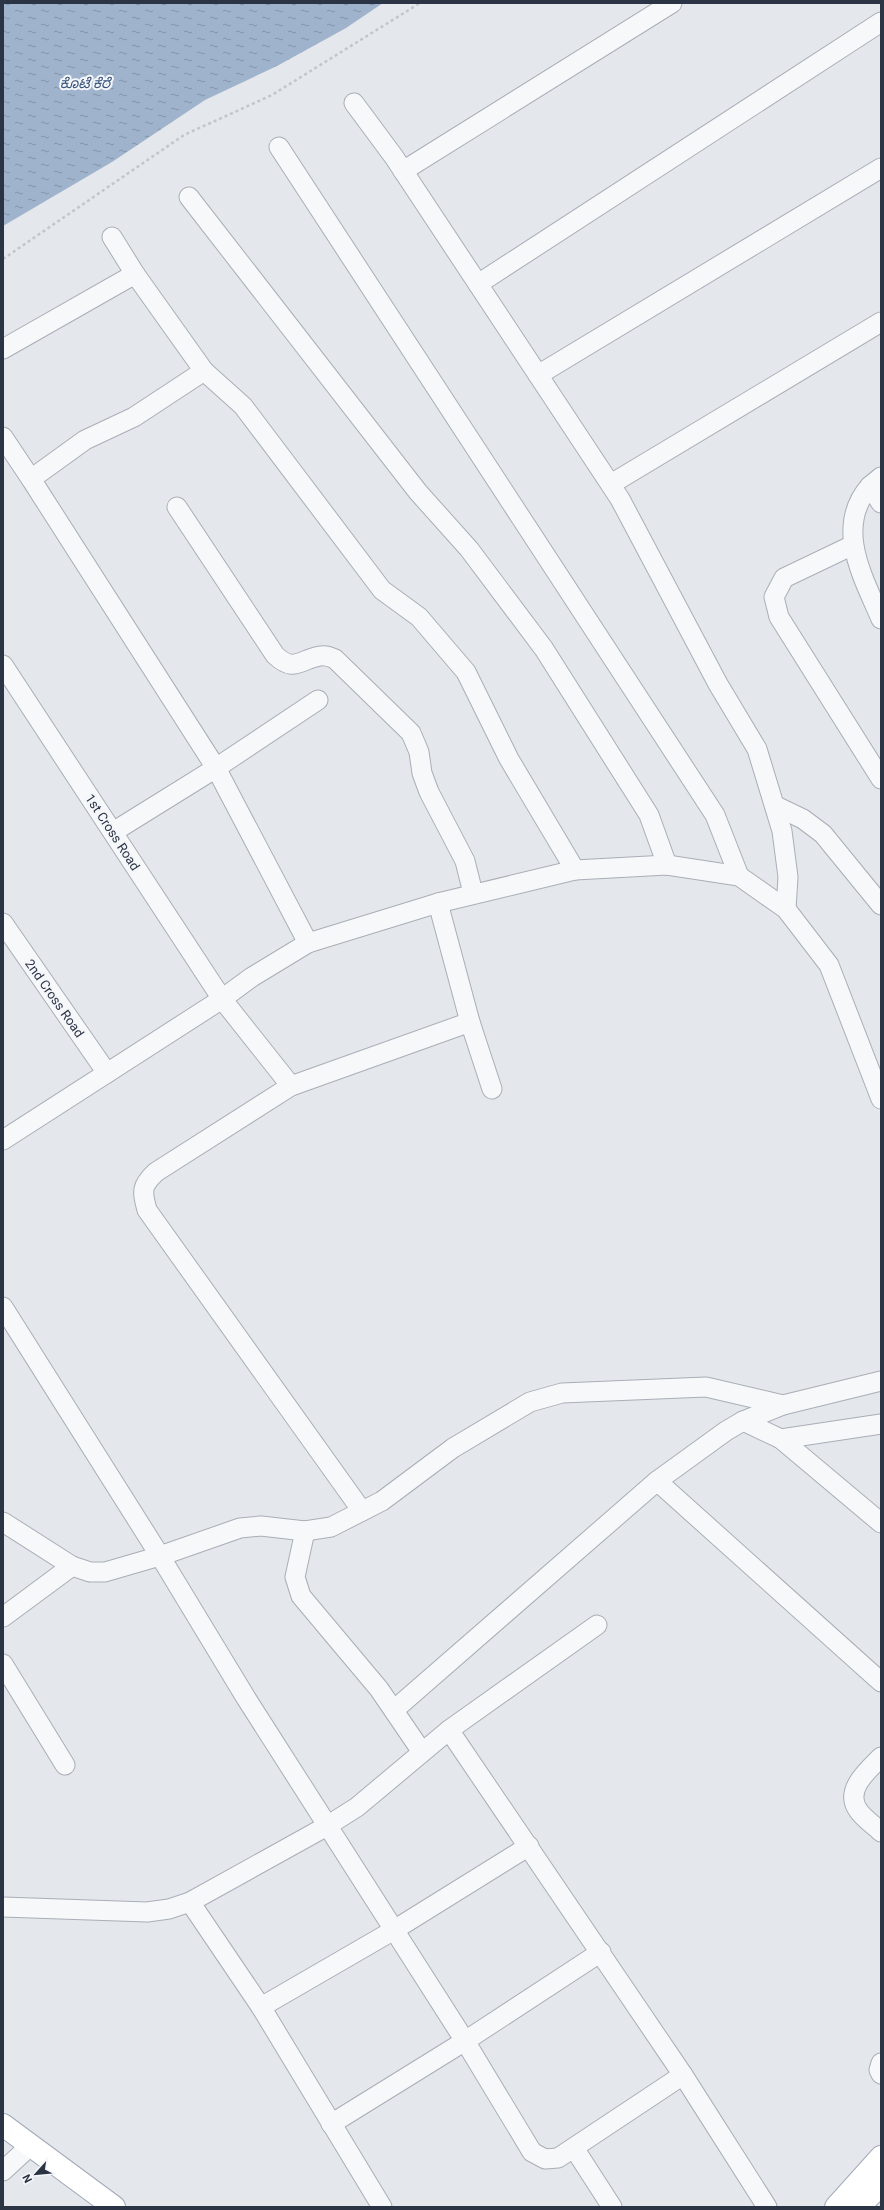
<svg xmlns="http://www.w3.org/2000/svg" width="884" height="2210" font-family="Roboto,'Noto Sans Kannada',sans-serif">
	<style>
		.water { fill: url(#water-ripples) }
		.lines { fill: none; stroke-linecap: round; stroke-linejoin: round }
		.minor-casing { stroke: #a9aeb7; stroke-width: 21 }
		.major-casing { stroke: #a3abb8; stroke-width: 24 }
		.path { stroke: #c2c5cb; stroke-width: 2.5; stroke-dasharray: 3 3; stroke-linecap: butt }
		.minor { stroke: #f7f8fa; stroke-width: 19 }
		.major { stroke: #fff; stroke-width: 22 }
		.labels { text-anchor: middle; stroke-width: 4; stroke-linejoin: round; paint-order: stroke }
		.street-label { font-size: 13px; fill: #2b3445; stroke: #f4f6f9 }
		.water-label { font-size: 14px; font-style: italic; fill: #34527a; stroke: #f4f6f9 }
	</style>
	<defs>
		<pattern id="water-ripples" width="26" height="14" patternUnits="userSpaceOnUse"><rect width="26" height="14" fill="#9fb4cc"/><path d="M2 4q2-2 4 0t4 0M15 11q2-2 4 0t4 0" fill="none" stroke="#8293a7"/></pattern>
	</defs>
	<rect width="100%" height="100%" fill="#e4e7ec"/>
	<polygon class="water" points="3,3 383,3 346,28 277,66 205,100 112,162 3,226"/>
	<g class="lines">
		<g class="minor-casing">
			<g id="minor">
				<polyline points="354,103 394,157 620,499 718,684 757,749 782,831 788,877 786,909"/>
				<polyline points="279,147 715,815 739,876"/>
				<polyline points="403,171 672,3"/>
				<polyline points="189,197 418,492 469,549 544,649 649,815 667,865"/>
				<polyline points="112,237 135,274 204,371 243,406 382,590 419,617 466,672 509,759 575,870"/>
				<polyline points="478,284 881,22"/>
				<polyline points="3,349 135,274"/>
				<polyline points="204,371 134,417 85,440 31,479 216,768 318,700"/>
				<polyline points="538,375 881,168"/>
				<polyline points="3,437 31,479"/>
				<polyline points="881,477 870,486 881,503"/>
				<polyline points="611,484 881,322"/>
				<path d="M870,486C834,527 863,577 881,619"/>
				<path d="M177,507L275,655C294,673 299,660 320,656C324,655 331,657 335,659L411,733L419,752L422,773L429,792L465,861L473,893"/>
				<polyline points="853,545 784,578 774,597 779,617 881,779"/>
				<polyline points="3,665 222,999 291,1086"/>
				<polyline points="776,806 803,819 823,834 881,905"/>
				<polyline points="113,832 216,768 308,943"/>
				<polyline points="438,903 470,1022 492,1089"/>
				<polyline points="3,923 107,1073"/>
				<polyline points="3,1140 222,999 252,977 308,943 438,903 575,870 667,865 739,876 786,909 829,965 881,1099"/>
				<polyline points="3,1307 160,1556 246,1698 465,2041 532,2152 545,2159 558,2158 683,2075"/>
				<polyline points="743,1421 781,1439 881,1523"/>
				<polyline points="781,1439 881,1424"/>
				<polyline points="657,1481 881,1682"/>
				<path d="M362,1511L147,1210C142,1191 141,1186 156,1172L291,1086L470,1022"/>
				<polyline points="3,1522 72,1566 90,1572 105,1572 160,1556 240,1528 261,1526 305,1531 331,1527 382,1501 453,1448 530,1402 562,1393 706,1387 783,1405"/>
				<polyline points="305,1531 295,1577 301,1596 379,1689 422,1752"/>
				<polyline points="3,1617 72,1566"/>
				<polyline points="3,1664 65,1765"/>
				<polyline points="394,1710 657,1481 726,1431 743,1421 783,1405 881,1381"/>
				<polyline points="449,1730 683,2075 767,2207"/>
				<path d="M881,1757C868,1770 844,1790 858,1810C863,1818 874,1825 881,1832"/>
				<polyline points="190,1902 261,2007 382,2207"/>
				<polyline points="3,1907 147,1912 169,1909 190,1902 327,1826 357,1807 449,1730 597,1625"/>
				<polyline points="261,2007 394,1930 529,1846"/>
				<polyline points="881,2063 879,2070 881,2074"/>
				<polyline points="331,2124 465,2041 601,1952"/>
				<polyline points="574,2148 612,2207"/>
				<polyline points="3,2171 31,2145"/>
			</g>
		</g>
		<g class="major-casing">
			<g id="major">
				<polyline points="3,2125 114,2207"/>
				<polyline points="836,2207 881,2157"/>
				<polyline points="859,2207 881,2184"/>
			</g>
		</g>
		<polyline class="path" points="3,259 184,135 272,95 420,3"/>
		<use href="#minor" class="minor"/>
		<use href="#major" class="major"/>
	</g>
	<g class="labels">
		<g class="street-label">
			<text transform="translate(113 832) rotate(57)" y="5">1st Cross Road</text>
			<text transform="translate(55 998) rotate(55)" y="5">2nd Cross Road</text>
		</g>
		<g class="water-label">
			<text x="85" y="88">ಕೊಟೆ ಕೆರೆ</text>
		</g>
	</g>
	<rect width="884" height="2210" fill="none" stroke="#2b3445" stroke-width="8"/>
	<g transform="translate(36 2174) rotate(243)" stroke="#f4f6f9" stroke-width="3" paint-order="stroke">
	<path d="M0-3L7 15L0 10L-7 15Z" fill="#2b3445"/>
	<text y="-6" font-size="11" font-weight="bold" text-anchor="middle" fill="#2b3445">N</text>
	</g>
</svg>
